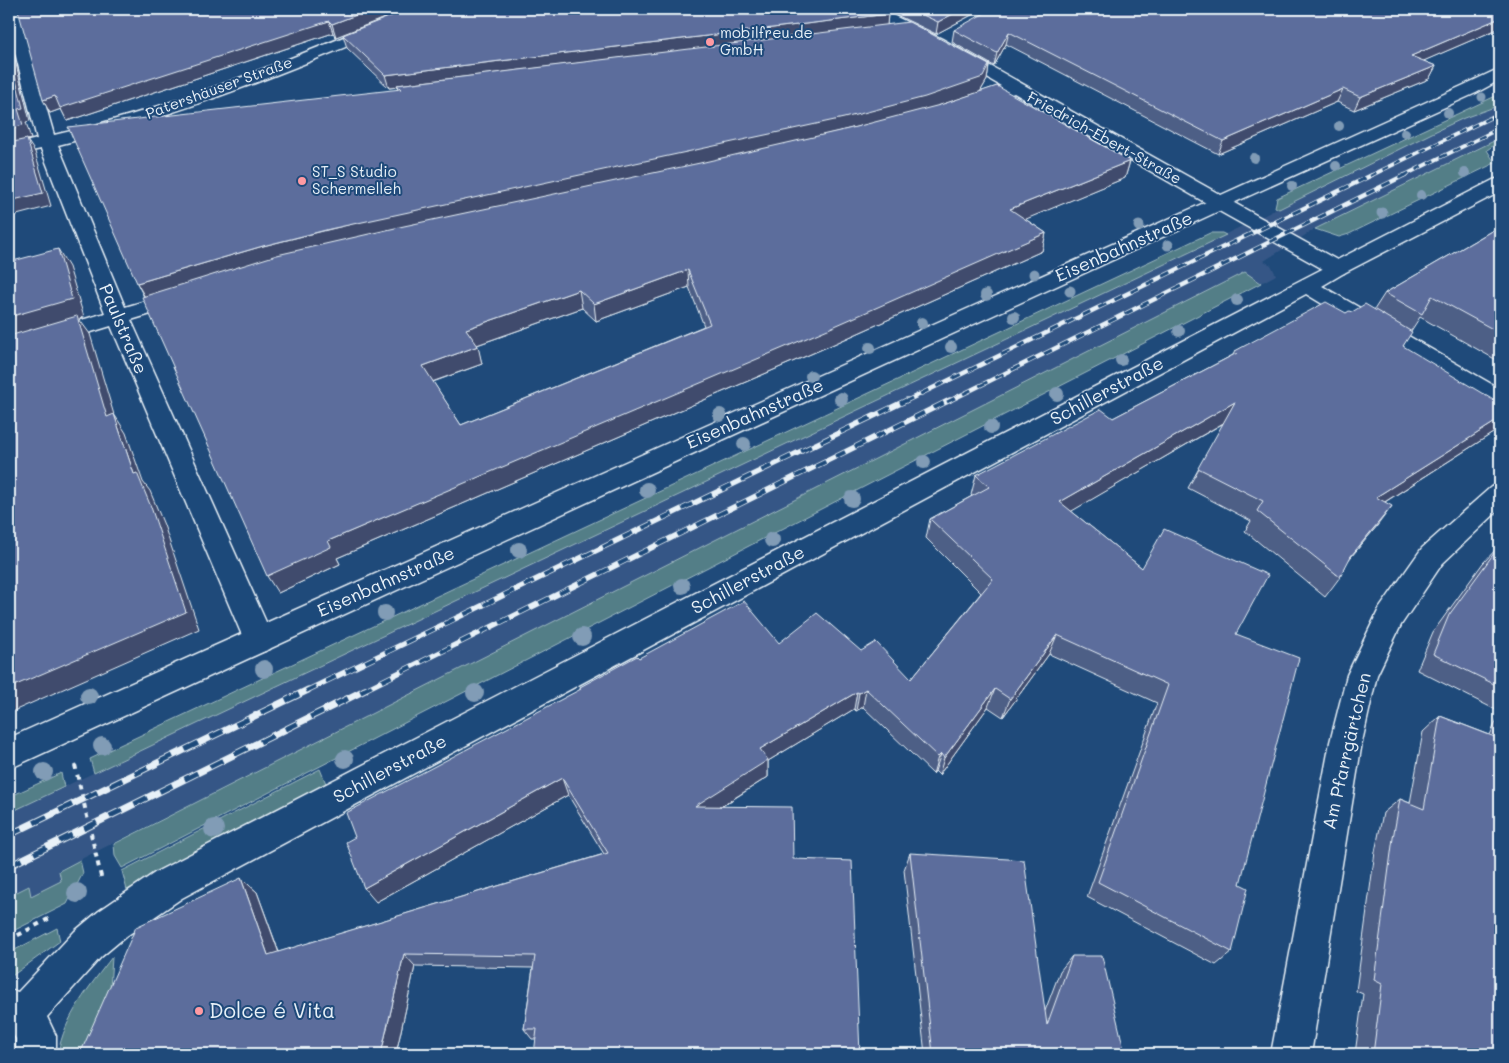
<svg xmlns="http://www.w3.org/2000/svg" width="1509" height="1063" font-family="Mali,sans-serif">
	<style>
		.built { fill: #355786 }
		.green { fill: #527e87; stroke: #9db8c0 }
		.lines { fill: none; stroke-linecap: round; stroke-linejoin: round }
		.minor-casing { stroke: #e8f1f8; stroke-width: 3 }
		.tertiary-casing { stroke: #e8f1f8; stroke-width: 3 }
		.path { stroke: #e8f1f8; stroke-width: 4; stroke-dasharray: 5 5; stroke-linecap: butt }
		.minor { fill: #1f4a7a; fill-rule: evenodd }
		.tertiary { fill: #1f4a7a; fill-rule: evenodd }
		.rail-far3-casing { stroke: #e8f1f8; stroke-width: 4 }
		.rail-far2-casing { stroke: #e8f1f8; stroke-width: 4.5 }
		.rail-far1-casing { stroke: #e8f1f8; stroke-width: 5.5 }
		.rail-casing { stroke: #e8f1f8; stroke-width: 7 }
		.rail-far3 { stroke: #1f4a7a; stroke-width: 2.5; stroke-dasharray: 7; stroke-linecap: butt }
		.rail-far2 { stroke: #1f4a7a; stroke-width: 3; stroke-dasharray: 9; stroke-linecap: butt }
		.rail-far1 { stroke: #1f4a7a; stroke-width: 4; stroke-dasharray: 11; stroke-linecap: butt }
		.rail { stroke: #1f4a7a; stroke-width: 5; stroke-dasharray: 14; stroke-linecap: butt }
		.tree { fill: #819cb6 }
		.wall { fill: #4e5e86; stroke: #e8f1f8; fill-rule: evenodd }
		.shaded-wall { fill: #404c6d; stroke: #e8f1f8 }
		.building { fill: #5b6d9c; stroke: #e8f1f8; fill-rule: evenodd }
		.poi-dot { fill: #ff9aa2; stroke: #1f4a7a; stroke-width: 2 }
		.labels { text-anchor: middle; stroke-width: 4; stroke-linejoin: round; paint-order: stroke }
		.far-poi-label { font-size: 15px; fill: #e8f1f8; stroke: #1f4a7a; text-anchor: start }
		.far-street-label { font-size: 15px; fill: #e8f1f8; stroke: #1f4a7a }
		.street-label { font-size: 18px; fill: #e8f1f8; stroke: #1f4a7a }
		.near-poi-label { font-size: 21px; fill: #e8f1f8; stroke: #1f4a7a; text-anchor: start }
	</style>
	<rect width="100%" height="100%" fill="#1f4a7a"/>
	<filter id="ink" filterUnits="userSpaceOnUse"><feTurbulence type="fractalNoise" baseFrequency=".02" numOctaves="2"/><feDisplacementMap in="SourceGraphic" scale="10" xChannelSelector="R" yChannelSelector="G"/><feConvolveMatrix kernelMatrix="1 2 1 2 8 2 1 2 1" color-interpolation-filters="sRGB"/></filter>
	<g filter="url(#ink)">
		<polygon class="built" points="1500,105 1500,138 1315,229 1264,261 1271,265 1276,275 1261,283 1245,273 375,713 59,870 61,881 31,897 28,886 9,896 9,813 1144,274 1434,132 1464,118"/>
		<g class="green">
			<polygon points="1500,94 1500,105 1464,118 1434,132 1279,209 1275,207 1277,198"/>
			<polygon points="1500,138 1500,141 1487,150 1495,163 1349,234 1339,237 1315,229"/>
			<polygon points="1210,233 1222,233 1226,235 94,773 90,759"/>
			<polygon points="1245,272 1261,283 122,868 115,856 114,844"/>
			<polygon points="320,769 327,786 127,890 122,871"/>
			<polygon points="61,773 64,787 9,813 9,797"/>
			<polygon points="80,860 83,873 67,904 9,933 9,896 29,886 31,896 61,881 59,871"/>
			<polygon points="57,928 60,941 9,978 9,953"/>
			<path d="M112,957L110,989L82,1054H58C64,1017 90,986 112,957Z"/>
		</g>
		<g class="lines">
			<g class="minor-casing">
				<g id="minor">
					<path d="M9,9H18L54,135C177,107 295,57 412,9H431L429,12C308,63 186,115 58,145L125,307L183,290L191,292L194,297L191,302L131,320L274,640L270,649L259,653L248,649L244,640L111,326L9,357V342L105,313L41,149L9,156V146L37,139L9,29Z"/>
					<polygon points="862,9 880,9 942,39 1221,195 1464,85 1500,68 1500,80 1476,93 1220,209 1213,207 1014,93 975,107 969,108 963,107 960,103 963,99 1001,86 930,45 864,12"/>
					<polygon points="1337,263 1344,265 1348,269 1344,273 1322,286 1500,389 1500,408 1491,406 1306,294 182,898 125,937 101,957 47,1017 56,1036 56,1054 16,1054 16,1039 9,1028 9,990 18,992 75,931 99,911 156,872 1330,265"/>
					<polygon points="1500,484 1500,509 1442,564 1401,625 1377,675 1362,742 1311,1054 1271,1054 1330,742 1347,675 1379,609 1422,548 1491,487"/>
				</g>
			</g>
			<g class="tertiary-casing">
				<polygon id="tertiary" points="1500,178 1500,192 1344,273 1337,275 1330,273 1219,211 9,769 9,738 1213,199 1220,197 1227,199 1337,260 1493,180"/>
			</g>
			<g class="path">
				<polyline points="75,765 102,881"/>
				<polyline points="9,940 52,917"/>
			</g>
			<use href="#minor" class="minor"/>
			<use href="#tertiary" class="tertiary"/>
			<g class="rail-far3-casing">
				<g id="rail-far3">
					<polyline points="1370,176 1500,113"/>
					<polyline points="1403,176 1500,128"/>
				</g>
			</g>
			<g class="rail-far2-casing">
				<g id="rail-far2">
					<polyline points="904,402 1372,175"/>
					<polyline points="947,402 1405,175"/>
				</g>
			</g>
			<g class="rail-far1-casing">
				<g id="rail-far1">
					<polyline points="306,691 907,400"/>
					<polyline points="362,691 950,400"/>
				</g>
			</g>
			<g class="rail-casing">
				<g id="rail">
					<polyline points="9,835 308,690"/>
					<polyline points="9,866 365,690"/>
				</g>
			</g>
			<use href="#rail-far3" class="rail-far3"/>
			<use href="#rail-far2" class="rail-far2"/>
			<use href="#rail-far1" class="rail-far1"/>
			<use href="#rail" class="rail"/>
		</g>
		<g class="tree">
			<circle cx="1482" cy="97" r="4.5"/>
			<circle cx="1448" cy="113" r="5"/>
			<circle cx="1339" cy="126" r="5"/>
			<circle cx="1405" cy="133" r="5"/>
			<circle cx="1254" cy="158" r="5"/>
			<circle cx="1336" cy="166" r="5"/>
			<circle cx="1465" cy="173" r="5"/>
			<circle cx="1292" cy="186" r="5"/>
			<circle cx="1421" cy="195" r="5"/>
			<circle cx="1382" cy="213" r="5.5"/>
			<circle cx="1139" cy="226" r="5.5"/>
			<circle cx="1168" cy="245" r="5.5"/>
			<circle cx="1034" cy="274" r="5.5"/>
			<circle cx="1070" cy="291" r="5.5"/>
			<circle cx="986" cy="295" r="6"/>
			<circle cx="1237" cy="300" r="6"/>
			<circle cx="1014" cy="317" r="6"/>
			<circle cx="922" cy="323" r="6"/>
			<circle cx="1179" cy="331" r="6"/>
			<circle cx="951" cy="347" r="6"/>
			<circle cx="870" cy="348" r="6"/>
			<circle cx="1121" cy="360" r="6"/>
			<circle cx="811" cy="376" r="6"/>
			<circle cx="1057" cy="394" r="7"/>
			<circle cx="841" cy="399" r="7"/>
			<circle cx="720" cy="415" r="7"/>
			<circle cx="991" cy="427" r="7"/>
			<circle cx="744" cy="444" r="7"/>
			<circle cx="924" cy="462" r="7"/>
			<circle cx="647" cy="490" r="8"/>
			<circle cx="852" cy="499" r="8"/>
			<circle cx="772" cy="540" r="8"/>
			<circle cx="519" cy="550" r="8"/>
			<circle cx="682" cy="586" r="8"/>
			<circle cx="385" cy="613" r="8"/>
			<circle cx="582" cy="637" r="9"/>
			<circle cx="264" cy="669" r="9"/>
			<circle cx="475" cy="693" r="9"/>
			<circle cx="89" cy="696" r="9"/>
			<circle cx="102" cy="746" r="9"/>
			<circle cx="345" cy="759" r="9"/>
			<circle cx="44" cy="772" r="9"/>
			<circle cx="214" cy="829" r="10"/>
			<circle cx="77" cy="893" r="10"/>
		</g>
		<g class="wall">
			<polygon points="19,9 407,9 336,37 333,33 67,121 61,109 50,113"/>
			<polygon points="884,9 983,9 936,34"/>
			<polygon points="1500,9 1500,28 1423,61 1436,66 1429,79 1354,110 1337,102 1218,154 1006,44 994,66 952,42 954,30"/>
			<path d="M888,14L887,25L989,65L987,80L980,92L1130,161L1125,178L1025,219L1046,233L1042,251L827,347L337,558L340,564L278,593L144,297L137,283L398,89V87L389,88L347,48L343,35ZM689,287L704,326L461,425L433,382L482,364L477,345L582,308L596,321Z"/>
			<polygon points="1500,226 1500,362 1420,317 1411,331 1403,346 1496,431 1385,502 1377,526 1348,560 1340,577 1325,597 1245,531 1251,521 1188,488 1224,423 1071,511 1142,568 1236,634 1240,884 1232,952 1216,965 1087,897 1157,703 1049,654 1003,717 988,707 939,775 935,771 933,774 863,707 856,711 854,709 768,761 768,777 721,807 536,1039 532,1039 524,1029 533,968 415,966 396,1054 80,1054 241,878 257,892 279,952 604,854 568,795 376,902 355,837 580,690 580,687 639,658 779,643 861,651 911,679 981,593 926,538 930,519 972,496 971,495 976,475 1113,418 1233,355 1235,351 1346,313 1374,310 1385,293"/>
			<polygon points="1500,545 1500,712 1417,670 1433,632 1483,563"/>
			<polygon points="1500,713 1500,1054 1355,1054 1363,994 1356,991 1375,852 1383,813 1400,799 1410,803 1423,732 1440,716 1490,735"/>
			<polygon points="910,853 1045,1011 1060,971 1072,956 1125,1054 925,1054 904,870"/>
		</g>
		<g class="shaded-wall">
			<polygon points="372,9 407,9 336,37 332,24"/>
			<polygon points="962,9 983,9 936,34 938,22"/>
			<polygon points="888,14 887,26 397,85 398,87 389,88 385,75"/>
			<polygon points="1500,18 1500,28 1405,69 1411,56"/>
			<polygon points="329,21 333,33 67,121 61,109 50,113 43,100 55,96"/>
			<polygon points="1009,32 1006,44 994,66 997,53"/>
			<polygon points="9,36 30,121 26,122 31,139 27,140 35,152 51,206 9,217 9,129 18,109 9,52"/>
			<polygon points="989,65 987,80 980,92 923,111 146,299 137,283 263,246"/>
			<polygon points="1436,66 1429,79 1354,110 1360,97"/>
			<polygon points="1343,89 1337,102 1218,154 1223,141"/>
			<polygon points="1130,161 1125,178 1007,227 1010,209"/>
			<polygon points="1046,233 1042,251 827,347 337,558 340,564 278,593 267,576 328,541"/>
			<polygon points="58,249 69,267 84,317 79,319 90,334 120,435 107,417 9,340 9,317"/>
			<polygon points="688,270 689,287 596,321 594,304"/>
			<polygon points="579,290 582,308 471,347 466,329"/>
			<polygon points="478,346 482,364 429,383 423,366"/>
			<polygon points="1235,402 1225,422 1053,522 1060,502"/>
			<polygon points="114,414 126,433 143,482 150,491 164,525 199,629 9,713 9,688 134,474"/>
			<polygon points="1500,419 1500,426 1496,431 1361,517 1376,497"/>
			<polygon points="1392,506 1377,526 1336,575 1351,556"/>
			<polygon points="1057,635 1049,654 1003,717 1010,699"/>
			<polygon points="866,689 863,707 856,711 859,693"/>
			<polygon points="995,689 988,707 939,775 944,758"/>
			<polygon points="857,692 854,709 768,761 768,777 696,822 695,806 760,749"/>
			<polygon points="941,754 935,771 933,774 938,757"/>
			<polygon points="562,778 568,795 376,902 364,888"/>
			<polygon points="241,878 257,892 284,967 268,955"/>
			<polygon points="404,954 415,966 396,1054 381,1054"/>
		</g>
		<g class="building">
			<polygon points="25,9 372,9 332,24 329,21 60,108 55,96 43,100 18,10"/>
			<polygon points="409,9 878,9 888,14 385,75 343,35"/>
			<polygon points="910,9 962,9 938,22"/>
			<polygon points="992,9 1500,9 1500,18 1411,56 1436,66 1360,97 1343,89 1223,141 1009,32 997,53 954,30"/>
			<polygon points="909,22 989,65 983,77 925,97 844,118 330,229 263,246 137,283 68,127 401,89 397,85"/>
			<polygon points="9,52 23,108 18,109 23,125 9,129"/>
			<path d="M997,86L1130,161L1010,209L1046,233L828,329L328,541L331,547L267,576L142,297L277,255L404,226L700,163L848,129L940,105ZM688,270L710,324L461,425L423,366L478,346L466,329L579,290L594,304Z"/>
			<polygon points="27,139 43,193 9,201 9,143"/>
			<polygon points="1500,226 1500,333 1432,296 1422,314 1385,293"/>
			<polygon points="58,249 72,299 9,317 9,262"/>
			<polygon points="1326,302 1346,313 1349,311 1352,312 1365,304 1412,332 1403,346 1500,404 1500,419 1376,497 1392,506 1351,556 1340,577 1257,511 1263,501 1198,468 1235,402 1060,502 1142,568 1164,529 1268,575 1236,634 1299,658 1240,884 1248,888 1232,952 1098,882 1168,685 1057,635 1010,699 995,689 944,758 941,754 938,757 866,689 859,693 857,692 760,749 768,760 695,806 792,807 793,859 852,861 860,1054 534,1054 537,1029 524,1029 535,956 404,954 381,1054 80,1054 136,927 241,878 268,955 608,853 562,778 364,888 346,842 355,837 346,813 581,689 580,687 637,656 639,658 744,601 779,643 817,613 861,651 876,642 911,679 993,579 930,519 989,487 976,475 1101,409 1113,418 1237,353 1235,351"/>
			<polygon points="77,316 107,417 114,414 134,474 137,473 151,507 186,612 9,688 9,336"/>
			<polygon points="1500,545 1500,687 1433,654 1449,615"/>
			<polygon points="1440,716 1500,739 1500,1054 1373,1054 1382,984 1374,980 1393,838 1400,799 1424,809"/>
			<polygon points="910,853 1024,860 1047,1025 1072,956 1102,956 1125,1054 933,1054"/>
		</g>
	</g>
	<g class="poi-dot">
		<circle cx="710" cy="42" r="5"/>
		<circle cx="302" cy="181" r="5"/>
		<circle cx="199" cy="1011" r="5"/>
	</g>
	<g class="labels">
		<g class="far-poi-label">
			<text x="720" y="38">mobilfreu.de<tspan x="720" dy="17">GmbH</tspan></text>
			<text x="312" y="177">ST_S Studio<tspan x="312" dy="17">Schermelleh</tspan></text>
		</g>
		<g class="far-street-label">
			<text transform="translate(219 88) rotate(-20)" y="5">Patershäuser Straße</text>
			<text transform="translate(1104 138) rotate(29)" y="5">Friedrich-Ebert-Straße</text>
		</g>
		<g class="street-label">
			<text transform="translate(1124 247) rotate(-24)" y="6">Eisenbahnstraße</text>
			<text transform="translate(123 329) rotate(67)" y="6">Paulstraße</text>
			<text transform="translate(1107 391) rotate(-28)" y="6">Schillerstraße</text>
			<text transform="translate(755 414) rotate(-24)" y="6">Eisenbahnstraße</text>
			<text transform="translate(748 580) rotate(-28)" y="6">Schillerstraße</text>
			<text transform="translate(386 582) rotate(-24)" y="6">Eisenbahnstraße</text>
			<text transform="translate(1347 751) rotate(-77)" y="6">Am Pfarrgärtchen</text>
			<text transform="translate(390 769) rotate(-28)" y="6">Schillerstraße</text>
		</g>
		<g class="near-poi-label">
			<text x="209" y="1018">Dolce é Vita</text>
		</g>
	</g>
	<rect width="1509" height="1063" fill="none" stroke="#1f4a7a" stroke-width="30"/>
	<rect x="15" y="15" width="1479" height="1033" fill="none" stroke="#e8f1f8" stroke-width="2" filter="url(#ink)"/>
</svg>
